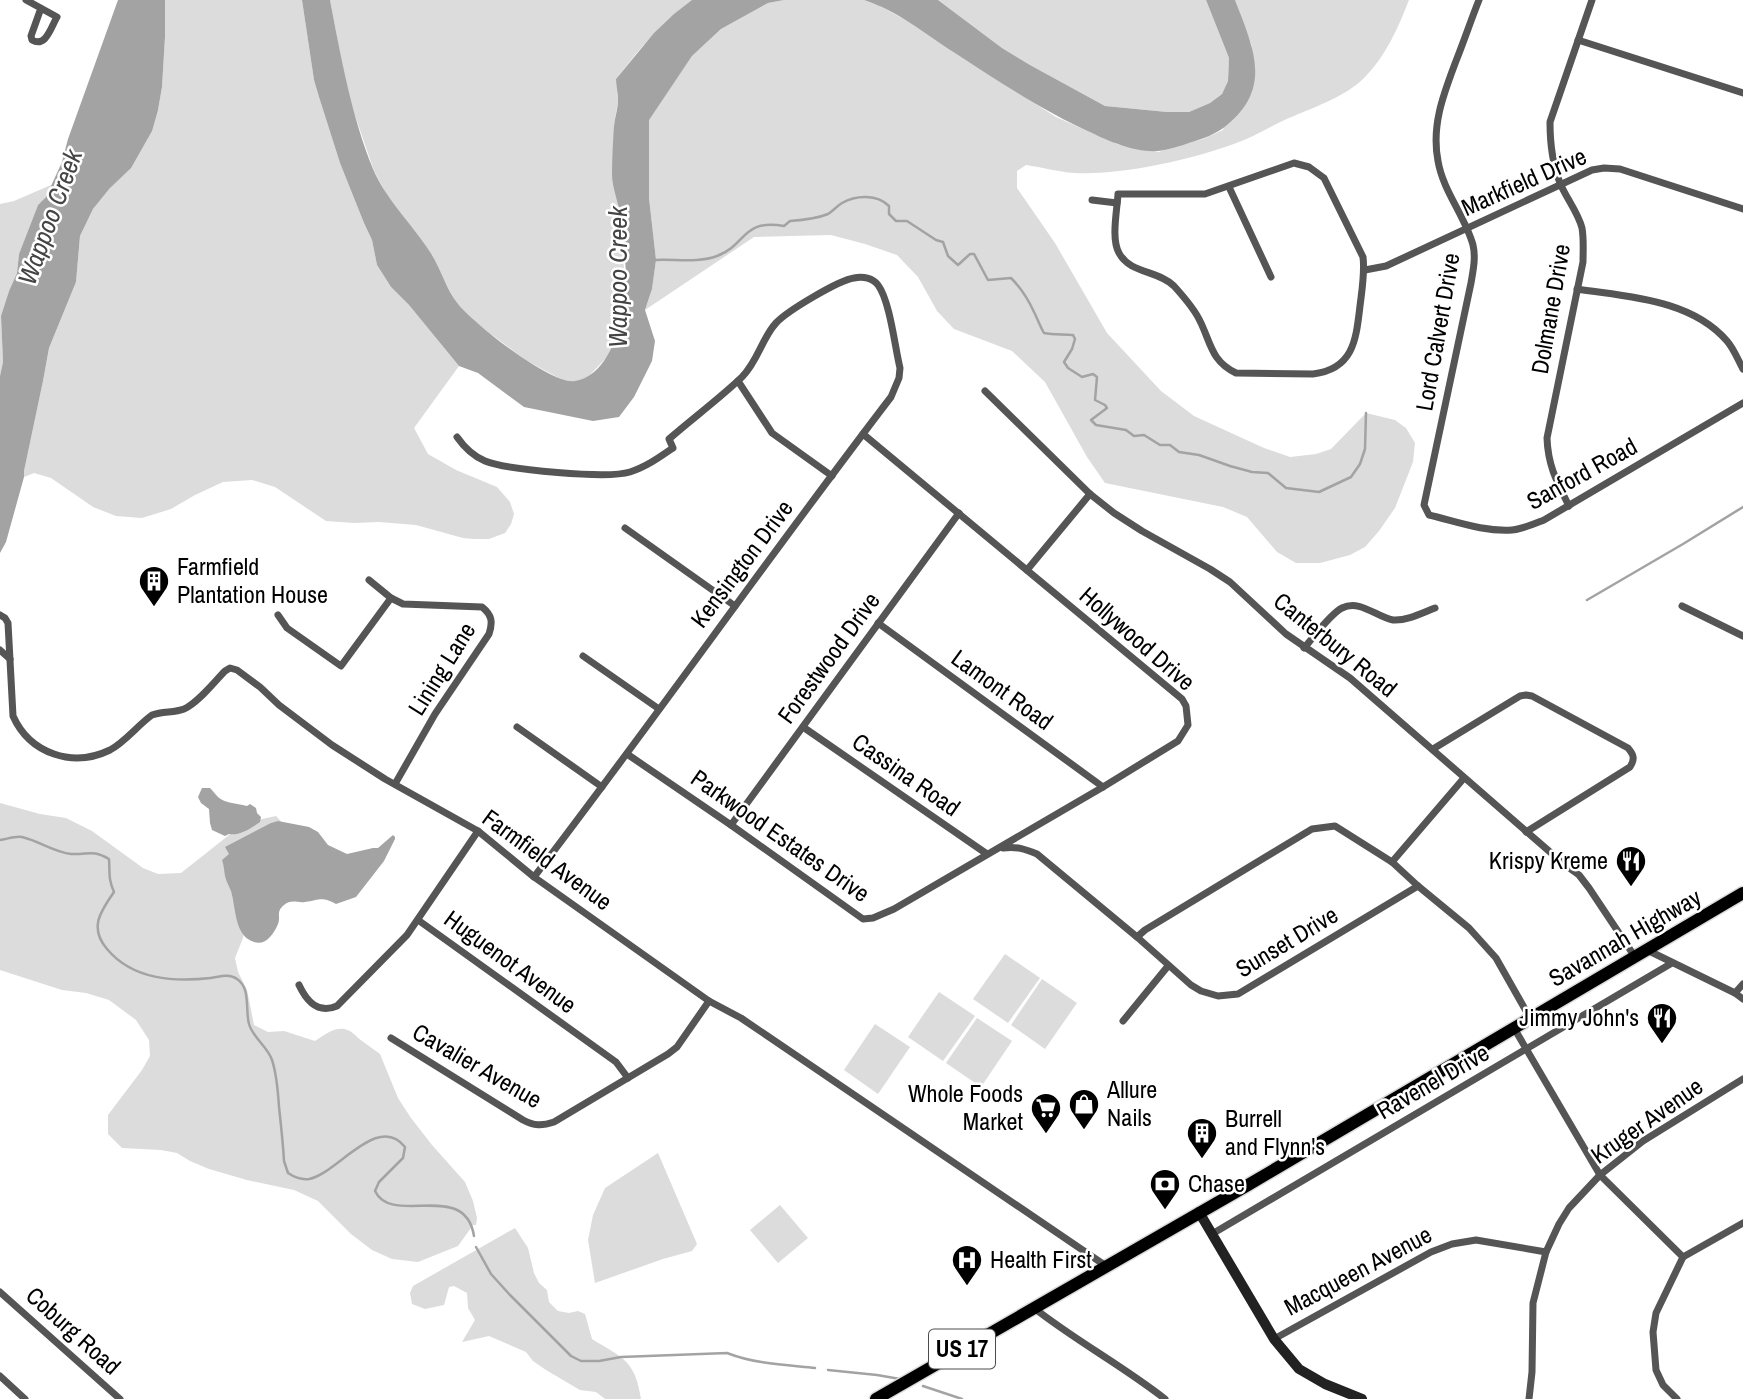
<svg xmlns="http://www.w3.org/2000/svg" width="1743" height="1399" font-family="'Archivo Narrow',sans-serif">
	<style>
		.green { fill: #dcdcdc }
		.water { fill: #a3a3a3 }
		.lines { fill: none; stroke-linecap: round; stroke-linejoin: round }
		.stream { stroke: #a3a3a3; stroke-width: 2.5 }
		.highway-casing { stroke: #dbdbdb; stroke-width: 15 }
		.street { stroke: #555; stroke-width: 7 }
		.secondary { stroke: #222; stroke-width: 10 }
		.highway { stroke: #000; stroke-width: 12 }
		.labels { text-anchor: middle; stroke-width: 5; stroke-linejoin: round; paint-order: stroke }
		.shield { fill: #fff; stroke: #4c4c4c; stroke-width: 2 }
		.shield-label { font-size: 23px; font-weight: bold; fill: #000 }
		.street-label { font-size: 24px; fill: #000; stroke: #fff }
		.poi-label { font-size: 24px; fill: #000; stroke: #fff; text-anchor: start }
		.water-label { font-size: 26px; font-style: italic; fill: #444; stroke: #fff }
	</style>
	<rect width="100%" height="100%" fill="#fff"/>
	<g class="green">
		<polygon points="165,0 302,0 314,80 319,97 340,163 364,223 372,240 377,265 391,287 409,305 459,366 414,428 428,454 456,470 497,487 510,502 514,514 511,524 505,533 489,539 474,539 463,538 416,525 379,522 354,523 326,521 275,487 252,480 223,482 195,495 171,509 142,518 116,516 93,507 51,478 34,473 24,477 24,471 43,381 49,348 76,282 80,236 93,209 110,188 158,110 162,87 165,37"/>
		<path d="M330,0H693C662,22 639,49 616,79L618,101L614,125L618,207L626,289L623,314L616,337L607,357L588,377L573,382L559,378L527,361L476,323L456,303L430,253L388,197L374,171L348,95Z"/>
		<path d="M784,0H864L880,6L916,26L954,52L1056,117L1117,144L1158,152L1203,139L1223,130L1252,46L1235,0H1409C1398,28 1386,56 1364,78C1346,96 1317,106 1294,116C1279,122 1265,130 1251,137C1206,157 1122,176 1074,173C1058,172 1042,167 1026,165L1017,171V188L1055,243L1107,333L1161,391L1194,416L1264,448L1290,457L1316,454L1331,449L1366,413L1395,420L1406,428L1415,443L1413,462L1395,508L1379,531L1365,547L1350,555L1320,563H1296L1277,552L1247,517L1223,507L1105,483L1087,457L1045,382L1012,351L954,329L937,311L918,277L897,255L865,244L831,235L754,237L645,310L652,289L656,260L649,198L648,120L692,56L721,29L768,3Z"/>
		<polygon points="938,0 1206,0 1229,58 1228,81 1222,94 1210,103 1189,112 1167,112 1105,106 1030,65 1002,48"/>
		<polygon points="51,185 46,197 38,205 19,254 17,273 9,291 1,316 3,362 0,376 0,204 14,201"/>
		<path d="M0,803L40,814L66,818L92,831L143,868L158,874L181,873L229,835L253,821L276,816L291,832L247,913L243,938L235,958L238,972L247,990L254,1025L268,1032L284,1031L315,1041C330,1031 343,1021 358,1038L380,1054L398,1098L411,1118L432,1145L465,1182L473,1201L477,1218L476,1225H473L458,1246L418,1262L392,1259L372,1250L351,1234L318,1201L294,1190L247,1180L209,1169L190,1161L177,1153L161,1150L122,1148L108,1134V1115L142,1070L150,1056L149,1040L136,1020L109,1000L86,993L62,990L0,970Z"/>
		<polygon points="1005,954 1040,978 1008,1023 973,999"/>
		<polygon points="1042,979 1077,1003 1045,1049 1011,1025"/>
		<polygon points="939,992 975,1016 943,1061 908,1037"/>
		<polygon points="977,1018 1012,1041 981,1087 946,1063"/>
		<polygon points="875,1024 910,1047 878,1094 844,1070"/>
		<polygon points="658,1153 697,1244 692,1251 663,1259 595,1283 588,1240 593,1215 605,1188"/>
		<polygon points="780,1205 808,1238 778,1263 750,1230"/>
		<path d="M515,1228L528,1248L534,1273L539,1283L547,1290L549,1302L558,1311L569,1313L578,1311L585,1314L592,1339C623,1358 635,1360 641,1399H605L596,1392L580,1390L546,1370L533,1361L526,1352L489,1336L462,1342L475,1320L468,1308L467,1293L454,1286L449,1287L444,1305L425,1309L412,1304L410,1293L413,1286Z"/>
	</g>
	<g class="water">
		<polygon points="118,0 165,0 165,37 162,87 158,110 152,131 131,168 110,188 93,209 80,236 76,282 49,348 43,381 24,471 24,477 6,542 0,553 0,376 3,362 1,316 9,291 17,273 19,254 38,205 46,197 62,162 68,139"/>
		<path d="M302,0H330C341,57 351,115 373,169C387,201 412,224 430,252C441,269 446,289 458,304C474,324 551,385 575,381C603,377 617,340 622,316C630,283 624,244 619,210C617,198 612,186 612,174C612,158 613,142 614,126C615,117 618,108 618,100C618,93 616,86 616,79L654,33L674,14L692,0H784L768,3L721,29L692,56L649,120V198L656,260L652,289L645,310L655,341L652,361L634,397L619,417L593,421L524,407L478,373L459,366L409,305L391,287L377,265L372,240L364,223L340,163L319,97L314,80Z"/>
		<path d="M864,0H938L1002,48L1030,65L1105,106L1167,112H1189L1210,103L1222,94L1228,81L1229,58L1206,0H1235C1253,47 1273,87 1227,125C1217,134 1202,139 1189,143C1180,146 1168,150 1158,151C1138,153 1110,142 1092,133C1044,112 1000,82 955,53C925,34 898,11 864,0Z"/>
		<path d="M202,788H210C213,791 215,794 218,797C224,803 239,804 247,806L250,804L256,808L257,813L261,817L260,822C251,828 240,836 229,834L225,836L212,830L210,823L209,809L201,803L198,797Z"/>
		<path d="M278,821L309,827L318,832L328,845L347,854L373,848H378L393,835L395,837V839L384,861L356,897L336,904C322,896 319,900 305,902C297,903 291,899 284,905C278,910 279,913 279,919C279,925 273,934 269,938C265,942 260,944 254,942C234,936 236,907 231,891C229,886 226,881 225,876C224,871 224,865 222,860L229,854L225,847L271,823Z"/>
	</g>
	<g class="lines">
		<g class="stream">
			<path d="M653,258L656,260C675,259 699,263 717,256C748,244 741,219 784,226L790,221C803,220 816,219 828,214C833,211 837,206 842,203C856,195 877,194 889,206V214L896,221H907L936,240L943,242L948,256L958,265L970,254H974L988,280L1011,278C1020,287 1029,301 1034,312C1038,320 1040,326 1044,333C1054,335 1063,334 1073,335L1075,339L1072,349L1064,362L1068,368L1082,377L1093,374L1097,377L1095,400L1105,405L1107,408L1091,420L1096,425L1126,430L1134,436L1144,435L1160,445H1170L1179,452L1199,455L1230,466L1252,472L1268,473L1286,488L1319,492L1351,477L1360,464L1365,449L1366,413"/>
			<polyline points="1587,600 1683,544 1743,507"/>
			<path d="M0,840C7,839 15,836 22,837C39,841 54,852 71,854C89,855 92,849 109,859C110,872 108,879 114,892C100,912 89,928 107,949C133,980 174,982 211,978C219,977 229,973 237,979C251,988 245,1010 249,1024C253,1038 267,1046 272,1060C277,1075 278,1091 279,1107C281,1125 283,1143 284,1161L288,1173C294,1177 301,1180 309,1179C337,1174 378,1112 405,1147L403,1158L379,1182L375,1191C392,1227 465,1179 474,1236"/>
			<path d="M476,1247L491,1274L510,1295L571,1356L581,1361H599L621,1357L727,1353C755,1364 786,1365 815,1368"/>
			<polyline points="828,1370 877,1375 900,1379"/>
			<polyline points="923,1386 962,1399"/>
		</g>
		<g class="highway-casing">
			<polyline id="highway" points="876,1399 1248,1185 1743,893"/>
		</g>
		<g class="street">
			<path d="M26,0L57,17C51,27 46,48 32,40L31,36L41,8"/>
			<path d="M1479,0C1471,20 1464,41 1456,61C1444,93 1431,125 1438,161C1443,191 1465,216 1473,245C1476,258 1473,271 1471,283L1424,505L1429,515C1455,521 1484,532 1512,530C1523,529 1534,524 1544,520L1743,403"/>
			<polyline points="1578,40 1743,93"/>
			<path d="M1294,163L1309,167L1324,178L1363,257C1365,273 1362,289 1360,306C1356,339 1354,369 1313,374L1236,373C1211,361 1211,343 1200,321C1194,308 1183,296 1174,286C1158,270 1130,274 1119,253C1111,239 1117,211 1118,194H1205Z"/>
			<polyline points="1229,187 1271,277"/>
			<polyline points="1092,200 1117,203"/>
			<polyline points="1365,270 1386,266 1592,170 1604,168 1620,169 1743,209"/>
			<path d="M1577,289C1628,297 1691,299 1727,341C1734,349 1738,360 1743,369"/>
			<polyline points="738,381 772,433 832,476"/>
			<polyline points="985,391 1090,494 1114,513 1142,531 1210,569 1230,582 1286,634 1350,678 1565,865 1579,875 1589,888 1635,957"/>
			<path d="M457,437C464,447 473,456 485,461C508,470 607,479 630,472C646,467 660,457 673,448L669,439C693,418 719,399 742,377C758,361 762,338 776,323C787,311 839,280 854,278C863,276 873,278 878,285C890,301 895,348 900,368L899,378L891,397C770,555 655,719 534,877"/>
			<path d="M1569,506C1557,482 1548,466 1547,438L1583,262C1583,251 1584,240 1582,228C1578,212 1566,198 1560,183C1552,163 1550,142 1550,122L1592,0"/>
			<polyline points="625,528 735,606"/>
			<polyline points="1027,570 1090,494"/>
			<path d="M369,580L391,598L403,604L482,607C492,615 493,622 489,634L435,714L395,784"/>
			<polyline points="1682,606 1743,636"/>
			<path d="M0,615L5,618L8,623L13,716C30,754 73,768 110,750C125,742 138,725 152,715C163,711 174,713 184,709C198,703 215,681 225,671L230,668L237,670L260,687L279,705L332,745L385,779L478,831L534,877L709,1001L741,1018L1106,1266"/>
			<polyline points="278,615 287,628 341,666 391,598"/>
			<polyline points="878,623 1103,787"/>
			<path d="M1304,648C1313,638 1330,614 1342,608C1360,599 1376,617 1393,620C1407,621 1422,613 1435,608"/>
			<polyline points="0,650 10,659"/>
			<polyline points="583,656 659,709"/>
			<polyline points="517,727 602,787"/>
			<polyline points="803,727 987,854"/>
			<path d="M1433,749L1520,696L1526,695L1532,696L1628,748C1634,755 1635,759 1630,767L1526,832"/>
			<polyline points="627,754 731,825 863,919 873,918 894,909 1103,787 1178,741 1188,725 1186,706 1182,699 863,434"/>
			<polyline points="731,825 959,513"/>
			<path d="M1003,848C1016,846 1025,849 1037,854L1137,937L1191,985L1201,991L1218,996L1238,994L1418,886"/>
			<polyline points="1392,862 1464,778"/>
			<polyline points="418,920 616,1062 628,1078"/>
			<polyline points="1137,937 1145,930 1312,829 1335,826 1392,862 1418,886 1469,928 1496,958 1530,1018"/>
			<polyline points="1647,950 1735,993 1743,999"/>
			<path d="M299,985C307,1002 318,1014 337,1006L407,935L478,831"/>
			<polyline points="1735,993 1743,984"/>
			<polyline points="1123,1021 1168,966"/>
			<polyline points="1514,1028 1600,1175 1683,1257"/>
			<path d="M391,1038L523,1120C534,1126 542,1126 554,1122L668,1054L677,1047L709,1001"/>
			<polyline points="1212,1234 1672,963"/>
			<polyline points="0,1292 120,1399"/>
			<path d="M1034,1308C1076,1341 1123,1366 1165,1399"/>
			<polyline points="1274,1339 1431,1252 1452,1244 1476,1240 1546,1252"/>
			<polyline points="0,1376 25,1399"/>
			<polyline points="1529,1399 1532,1372 1533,1303 1546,1252 1559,1224 1569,1208 1600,1175 1643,1141 1743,1079"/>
			<polyline points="1677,1399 1663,1385 1656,1370 1653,1332 1656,1313 1683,1257 1743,1223"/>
		</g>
		<polyline class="secondary" points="1199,1212 1274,1339 1299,1369 1325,1384 1362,1399"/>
		<use href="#highway" class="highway"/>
	</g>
	<defs>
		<g id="building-pin" transform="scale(1.575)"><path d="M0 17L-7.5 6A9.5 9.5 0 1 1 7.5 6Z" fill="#000" stroke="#fff"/><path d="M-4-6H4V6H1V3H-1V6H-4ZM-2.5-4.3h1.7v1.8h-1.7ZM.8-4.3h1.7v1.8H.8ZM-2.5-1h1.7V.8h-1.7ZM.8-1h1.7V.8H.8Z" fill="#fff"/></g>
		<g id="restaurant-pin" transform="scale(1.575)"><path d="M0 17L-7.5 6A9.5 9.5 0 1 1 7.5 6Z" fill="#000" stroke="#fff"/><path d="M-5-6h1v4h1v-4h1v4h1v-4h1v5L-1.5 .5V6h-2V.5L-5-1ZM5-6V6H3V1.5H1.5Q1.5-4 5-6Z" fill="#fff"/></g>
		<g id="shop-pin" transform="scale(1.575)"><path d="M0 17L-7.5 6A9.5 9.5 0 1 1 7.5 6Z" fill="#000" stroke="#fff"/><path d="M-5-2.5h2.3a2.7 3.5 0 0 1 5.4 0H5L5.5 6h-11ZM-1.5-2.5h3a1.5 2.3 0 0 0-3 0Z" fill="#fff"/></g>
		<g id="supermarket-pin" transform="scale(1.575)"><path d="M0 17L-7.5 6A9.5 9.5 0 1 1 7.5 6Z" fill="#000" stroke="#fff"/><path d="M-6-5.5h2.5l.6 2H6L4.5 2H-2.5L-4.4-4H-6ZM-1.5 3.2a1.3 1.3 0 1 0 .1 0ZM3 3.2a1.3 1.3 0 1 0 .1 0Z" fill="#fff"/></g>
		<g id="bank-pin" transform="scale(1.575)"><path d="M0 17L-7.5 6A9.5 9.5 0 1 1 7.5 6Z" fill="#000" stroke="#fff"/><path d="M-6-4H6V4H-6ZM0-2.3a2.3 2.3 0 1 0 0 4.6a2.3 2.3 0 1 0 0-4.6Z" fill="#fff"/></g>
		<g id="hospital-pin" transform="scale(1.575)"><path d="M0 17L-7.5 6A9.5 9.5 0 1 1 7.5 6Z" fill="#000" stroke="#fff"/><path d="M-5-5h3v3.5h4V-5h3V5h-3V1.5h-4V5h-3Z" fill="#fff"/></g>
	</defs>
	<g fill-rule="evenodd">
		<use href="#building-pin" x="154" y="581"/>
		<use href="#restaurant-pin" x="1631" y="861"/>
		<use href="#restaurant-pin" x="1662" y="1018"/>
		<use href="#shop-pin" x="1084" y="1104"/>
		<use href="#supermarket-pin" x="1046" y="1108"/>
		<use href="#building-pin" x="1202" y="1133"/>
		<use href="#bank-pin" x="1165" y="1184"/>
		<use href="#hospital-pin" x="967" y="1260"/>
	</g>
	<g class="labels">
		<rect class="shield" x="929" y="1329.5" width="66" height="39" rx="5"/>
		<g class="shield-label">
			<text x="962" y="1357">US 17</text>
		</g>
		<g class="street-label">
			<text transform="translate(1524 182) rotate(-24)" y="8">Markfield Drive</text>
			<text transform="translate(1551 309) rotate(-80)" y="8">Dolmane Drive</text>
			<text transform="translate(1438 332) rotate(-80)" y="8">Lord Calvert Drive</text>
			<text transform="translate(1582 474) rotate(-29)" y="8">Sanford Road</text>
			<text transform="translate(742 564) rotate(-53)" y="8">Kensington Drive</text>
			<text transform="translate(1137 639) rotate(41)" y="8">Hollywood Drive</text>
			<text transform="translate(1335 645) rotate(39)" y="8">Canterbury Road</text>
			<text transform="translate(829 658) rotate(-54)" y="8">Forestwood Drive</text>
			<text transform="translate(442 669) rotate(-58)" y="8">Lining Lane</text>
			<text transform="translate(1002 690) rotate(36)" y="8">Lamont Road</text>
			<text transform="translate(906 775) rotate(35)" y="8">Cassina Road</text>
			<text transform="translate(780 836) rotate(35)" y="8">Parkwood Estates Drive</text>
			<text transform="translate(547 860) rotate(36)" y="8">Farmfield Avenue</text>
			<text transform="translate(1625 938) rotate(-30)" y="8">Savannah Highway</text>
			<text transform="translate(1287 942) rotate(-31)" y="8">Sunset Drive</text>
			<text transform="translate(510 962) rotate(36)" y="8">Huguenot Avenue</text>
			<text transform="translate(477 1066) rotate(30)" y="8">Cavalier Avenue</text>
			<text transform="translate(1433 1082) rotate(-30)" y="8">Ravenel Drive</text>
			<text transform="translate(1647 1121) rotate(-35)" y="8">Kruger Avenue</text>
			<text transform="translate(1358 1271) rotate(-28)" y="8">Macqueen Avenue</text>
			<text transform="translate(73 1331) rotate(42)" y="8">Coburg Road</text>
		</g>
		<g class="poi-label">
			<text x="177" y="575">Farmfield<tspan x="177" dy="28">Plantation House</tspan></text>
			<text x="1608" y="869" text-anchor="end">Krispy Kreme</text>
			<text x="1639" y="1026" text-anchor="end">Jimmy John's</text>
			<text x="1107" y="1098">Allure<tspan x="1107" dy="28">Nails</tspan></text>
			<text x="1023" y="1102" text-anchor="end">Whole Foods<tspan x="1023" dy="28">Market</tspan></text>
			<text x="1225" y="1127">Burrell<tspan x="1225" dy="28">and Flynn's</tspan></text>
			<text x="1188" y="1192">Chase</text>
			<text x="990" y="1268">Health First</text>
		</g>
		<g class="water-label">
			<text transform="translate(50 217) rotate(-70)" y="9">Wappoo Creek</text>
			<text transform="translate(618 277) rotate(-90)" y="9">Wappoo Creek</text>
		</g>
	</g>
</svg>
